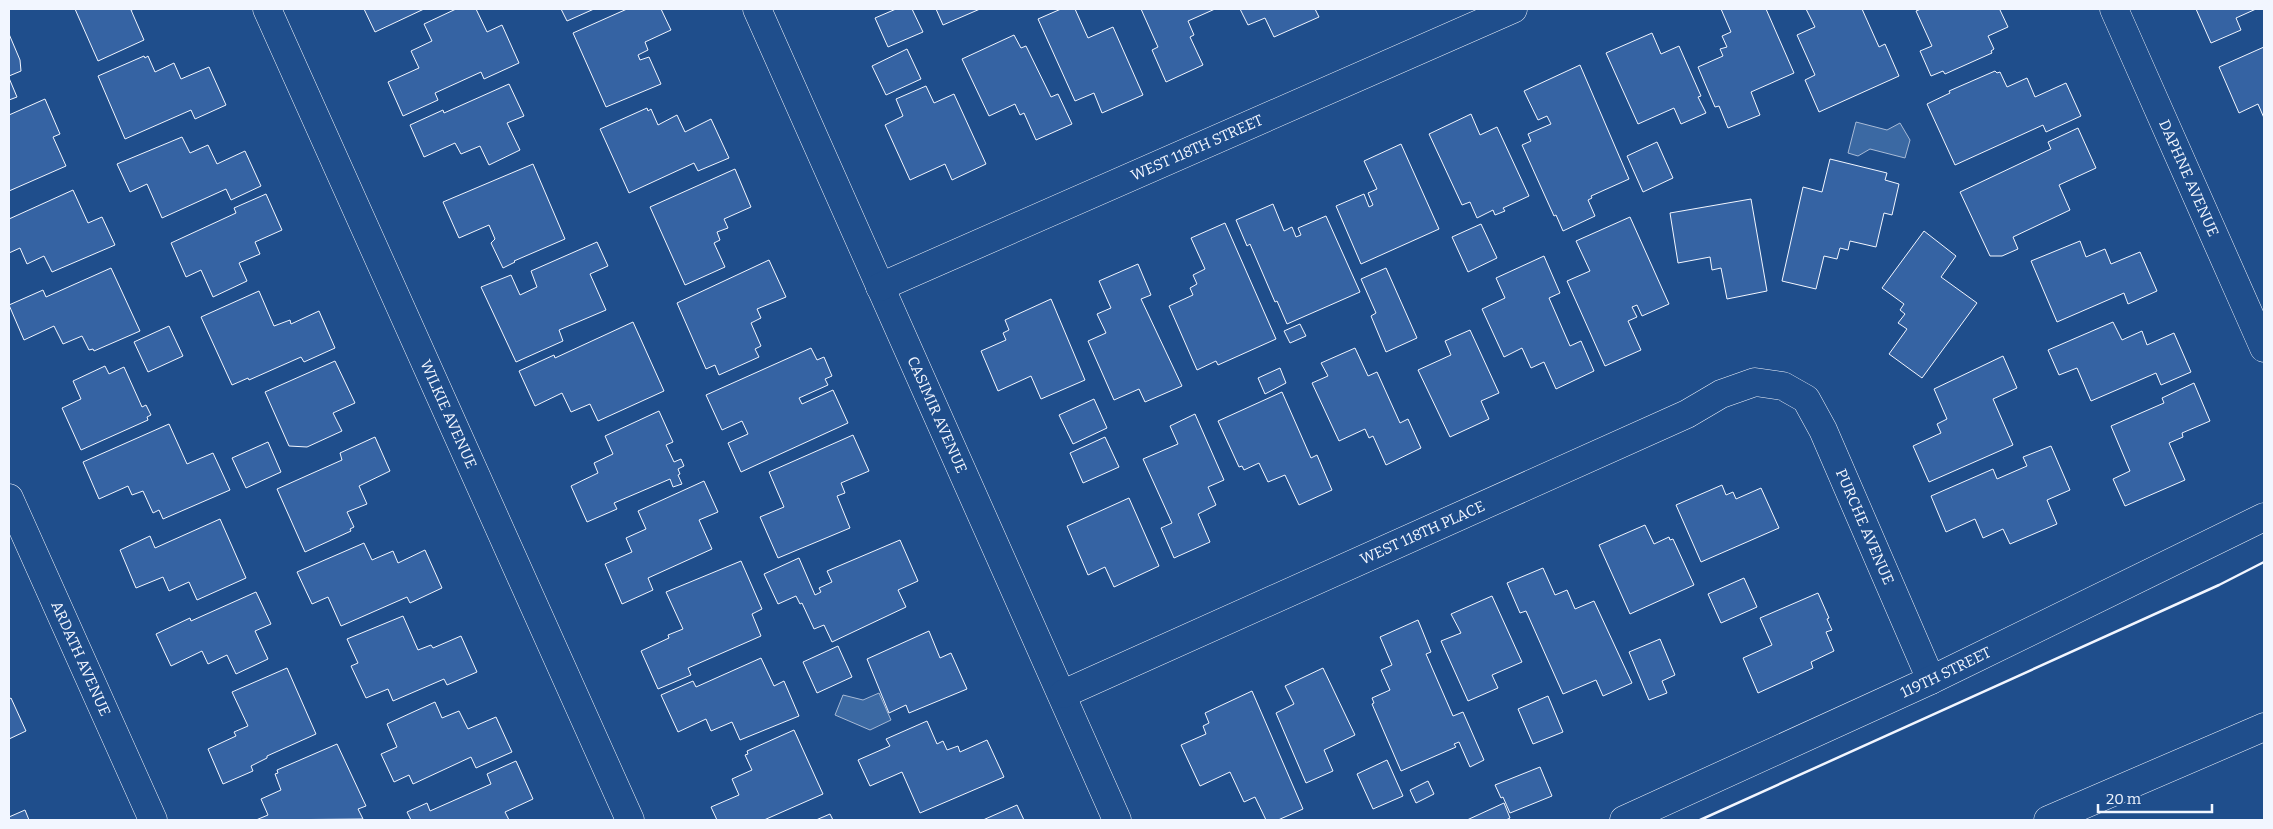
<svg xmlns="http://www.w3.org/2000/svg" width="2273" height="829" font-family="Bitter,serif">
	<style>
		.water { fill: #3b69a3; stroke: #a8bbd7 }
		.building { fill: #3563a3; stroke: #f2f6ff }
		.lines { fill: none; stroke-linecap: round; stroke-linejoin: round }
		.minor-casing { stroke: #f2f6ff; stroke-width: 29 }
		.motorway-casing { stroke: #f2f6ff; stroke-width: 29 }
		.minor { stroke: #1f4e8c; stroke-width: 28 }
		.motorway { stroke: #1f4e8c; stroke-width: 28 }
		.wall { stroke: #f2f6ff; stroke-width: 2.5 }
		.labels { text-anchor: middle; stroke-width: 4; stroke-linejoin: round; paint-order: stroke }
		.street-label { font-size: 15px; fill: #f2f6ff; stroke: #1f4e8c }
	</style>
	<rect width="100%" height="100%" fill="#1f4e8c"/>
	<g class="water">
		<polygon points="1856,122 1887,130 1900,123 1910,140 1905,158 1870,149 1858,156 1848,153"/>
		<polygon points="879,693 891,720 870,730 835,715 843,695 863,700"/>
	</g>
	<g class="building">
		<polygon points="75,9 135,9 131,10 144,40 98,61"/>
		<polygon points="364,9 424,9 375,32"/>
		<polygon points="456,9 476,9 487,32 502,25 519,63 484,79 481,72 435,93 438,100 403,116 388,82 419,68 411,51 432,41 424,24"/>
		<polygon points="561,9 594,9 567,21"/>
		<polygon points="627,9 661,9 671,30 645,42 648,50 638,55 640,60 649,57 661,84 606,107 573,33"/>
		<polygon points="896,9 912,9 923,32 888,47 875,18"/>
		<polygon points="936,9 980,9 943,25"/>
		<polygon points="1061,9 1075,9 1088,38 1113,27 1143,95 1102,113 1094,93 1075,101 1038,19"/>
		<polygon points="1141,9 1215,9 1188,21 1194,35 1190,37 1203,65 1166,82 1152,50 1158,47"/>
		<polygon points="1240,9 1315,9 1319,17 1274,37 1265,18 1248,25"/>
		<polygon points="1721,9 1766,9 1794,73 1751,92 1760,115 1728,128 1719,106 1715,107 1698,67 1723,56 1720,49 1727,47 1722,36 1731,32"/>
		<polygon points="1806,9 1862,9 1879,47 1885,44 1899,76 1819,112 1805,80 1815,75 1797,35 1815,27"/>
		<polygon points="1921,9 2001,9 2000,10 2008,27 1988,36 1994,49 1991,51 1992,53 1945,74 1943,71 1931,76 1920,51 1932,46 1916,11"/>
		<polygon points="2196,9 2256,9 2236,18 2241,30 2211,43"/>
		<polygon points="1652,33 1661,54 1679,46 1701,96 1698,97 1706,113 1681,124 1674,108 1638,124 1606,53"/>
		<polygon points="9,34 20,60 21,71 9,76"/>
		<polygon points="1014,35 1021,48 1026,46 1051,97 1058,94 1072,124 1036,140 1024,113 1020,115 1015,104 989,116 962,59"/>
		<polygon points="2264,47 2264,118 2258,104 2239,113 2219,67"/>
		<polygon points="907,49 921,79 886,95 872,66"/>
		<polygon points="144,56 145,58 148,56 155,72 174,63 181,79 209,67 226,105 195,119 191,110 125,139 98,76"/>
		<polygon points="1580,65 1629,179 1591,196 1592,198 1588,200 1595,216 1563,231 1556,215 1554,216 1522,145 1531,141 1528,134 1551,124 1547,116 1538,120 1524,91"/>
		<polygon points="1995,71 1997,73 2000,72 2007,87 2027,78 2035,97 2066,83 2081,116 2046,132 2043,125 1955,165 1927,104 1950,93 1949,91"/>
		<polygon points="9,78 17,97 9,100"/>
		<polygon points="509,84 524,116 507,123 520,150 489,165 480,146 461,154 455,143 424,157 410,125 443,110 444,113"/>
		<polygon points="926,86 934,103 954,94 986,164 952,180 945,164 910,180 885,125 903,116 896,99"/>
		<polygon points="45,99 60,134 53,137 66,166 9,191 9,115"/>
		<polygon points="647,108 648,111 651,109 658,125 677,115 685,132 711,119 729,158 698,171 694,163 629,193 600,129"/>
		<polygon points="1471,114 1480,135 1497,127 1529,196 1503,208 1505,211 1495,215 1493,210 1477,218 1470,202 1462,205 1429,134"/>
		<polygon points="2078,128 2096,168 2059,185 2070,210 2013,237 2018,249 2002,256 1990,256 1960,192 2051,149 2048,142"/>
		<polygon points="182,137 190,153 208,145 217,164 245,151 261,186 231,200 226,189 162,218 147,184 130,192 117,164"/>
		<polygon points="1657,142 1673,178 1643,192 1627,156"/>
		<polygon points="1401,144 1439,229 1361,264 1336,206 1364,194 1369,207 1373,205 1368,193 1377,189 1364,161"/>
		<polygon points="1830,159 1887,173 1885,180 1899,184 1892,215 1884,213 1876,247 1850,241 1848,250 1840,248 1837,259 1824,256 1816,289 1782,281 1803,187 1822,192"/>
		<polygon points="533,164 565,239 514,261 515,262 503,268 491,243 495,239 489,225 459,238 443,202"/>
		<polygon points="735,169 751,207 724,219 728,228 717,232 720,240 714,243 725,267 685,285 650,207"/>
		<polygon points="73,190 88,223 102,217 115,245 52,272 44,256 27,264 20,248 9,253 9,219"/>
		<polygon points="266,194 282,230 255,242 260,254 239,263 247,281 213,297 201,270 186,277 171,243 236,213 234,208"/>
		<polygon points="1751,199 1767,291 1727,299 1721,268 1712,270 1710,257 1678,263 1670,213"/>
		<polygon points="1273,204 1284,231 1292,227 1296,237 1301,235 1298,228 1326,216 1360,292 1287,324 1277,301 1275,302 1250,244 1247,246 1236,220"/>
		<polygon points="1630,217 1669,304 1642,316 1637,305 1632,307 1637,317 1628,321 1641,350 1605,366 1567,281 1590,271 1576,241"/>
		<polygon points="1225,223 1276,339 1218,365 1216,361 1197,370 1169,306 1193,295 1190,288 1197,284 1193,275 1205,269 1191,238"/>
		<polygon points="1481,224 1497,258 1468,272 1452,237"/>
		<polygon points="1924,231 1956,256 1941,277 1977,303 1922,378 1889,354 1907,329 1898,323 1905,314 1900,310 1904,304 1882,288"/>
		<polygon points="2080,241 2086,257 2105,249 2111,264 2140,252 2157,291 2128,304 2124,293 2057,322 2031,261"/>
		<polygon points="597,242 608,266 590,274 606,310 559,330 563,341 516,362 481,287 511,275 520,295 537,287 531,271"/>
		<polygon points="1544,256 1560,293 1549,298 1570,346 1581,341 1594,371 1556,389 1544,362 1531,368 1522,348 1504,357 1482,309 1505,298 1496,278"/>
		<polygon points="769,260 786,297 757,309 761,318 751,323 761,346 755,349 759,357 719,375 715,365 706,369 677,303"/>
		<polygon points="1138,264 1151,295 1141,299 1182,386 1145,402 1139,389 1114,400 1088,341 1106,333 1097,314 1111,308 1099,281"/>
		<polygon points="111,268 140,331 94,351 93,349 89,350 82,336 63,344 54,326 24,340 9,305 43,290 46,297"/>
		<polygon points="1386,268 1417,338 1386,352 1371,316 1376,313 1361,279"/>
		<polygon points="259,291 274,326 290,320 291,324 319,311 335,348 304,362 301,357 249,380 248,378 232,385 201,317"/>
		<polygon points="1051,299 1085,380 1041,399 1031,376 998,391 981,351 1006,340 1003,333 1009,330 1005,320"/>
		<polygon points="633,322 664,391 598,421 590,404 571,412 562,393 535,406 519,371 554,355 555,358"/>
		<polygon points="2113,322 2122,340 2142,331 2147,345 2174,333 2191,372 2161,385 2156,373 2091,401 2077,368 2059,375 2048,350"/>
		<polygon points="1300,324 1306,336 1290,343 1284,331"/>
		<polygon points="169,326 183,356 148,372 134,342"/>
		<polygon points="1470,330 1499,393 1481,401 1489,419 1450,437 1418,370 1451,355 1445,341"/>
		<polygon points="811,348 817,360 824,357 832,376 825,379 828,385 799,398 802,404 833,390 848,423 741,472 728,443 748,434 742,421 722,430 706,395"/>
		<polygon points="1355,348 1368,376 1377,372 1400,423 1408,419 1421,448 1386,465 1373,436 1369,438 1365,429 1339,441 1312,383 1328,376 1321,363"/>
		<polygon points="2003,356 2017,388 1993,399 2013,445 1929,482 1913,446 1941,433 1937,424 1947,419 1934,389"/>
		<polygon points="335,361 355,403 333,413 342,431 307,447 289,446 265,392"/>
		<polygon points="105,366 109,374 124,367 142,407 146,405 151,415 147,417 148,420 81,450 62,408 81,399 73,381"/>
		<polygon points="1280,368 1286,383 1265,394 1258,378"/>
		<polygon points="2194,383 2210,421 2182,433 2183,437 2169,443 2185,480 2125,506 2113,479 2130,471 2111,426 2164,403 2162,398"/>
		<polygon points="1282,392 1311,458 1317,455 1332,490 1299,505 1285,475 1268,482 1259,463 1244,470 1242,466 1239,467 1218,421"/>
		<polygon points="1094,399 1107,428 1073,444 1059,415"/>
		<polygon points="659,411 673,442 666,445 674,462 681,459 684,466 678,469 680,474 678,475 682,484 673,487 670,479 614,503 617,509 587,522 571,486 598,473 594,463 613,454 605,436"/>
		<polygon points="1195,414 1224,480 1208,487 1216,505 1198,514 1210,542 1174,558 1161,528 1172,523 1143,459 1178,444 1170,426"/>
		<polygon points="169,424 187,464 213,453 230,490 163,519 159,510 153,513 143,491 132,495 128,486 99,499 83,462"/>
		<polygon points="853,435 869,471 841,483 845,493 837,496 850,528 778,558 760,517 784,507 769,472"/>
		<polygon points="375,437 390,471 359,486 367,504 347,512 354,527 350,529 351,531 305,552 277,489 342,460 340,453"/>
		<polygon points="1105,437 1119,467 1083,483 1070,453"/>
		<polygon points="268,442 281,472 246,488 232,458"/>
		<polygon points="2051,446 2070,490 2047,500 2057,524 2010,544 2003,529 1983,538 1975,519 1946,532 1931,496 1993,469 1997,479 2027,466 2023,457"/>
		<polygon points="704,481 718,512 699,520 712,549 648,578 653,590 622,604 605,564 632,552 626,538 646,529 638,511"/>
		<polygon points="1722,485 1726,495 1733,492 1736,499 1761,488 1779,528 1701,562 1676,505"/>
		<polygon points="1129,498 1159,566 1114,587 1105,567 1088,575 1067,526"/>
		<polygon points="220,519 246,578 197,600 189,582 169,591 163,577 136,588 120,550 150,536 155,548"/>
		<polygon points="1645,525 1654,544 1669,537 1670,540 1673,539 1694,585 1630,614 1599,545"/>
		<polygon points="900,540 918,581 898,590 906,607 832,642 824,625 814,629 802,603 800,604 796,596 778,604 764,574 799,558 815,595 821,592 819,588 832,582 827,571"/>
		<polygon points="364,543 372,560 393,551 398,563 425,550 442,588 410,603 407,597 341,626 328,597 312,604 297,572"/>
		<polygon points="741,561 762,609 752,614 761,636 688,668 691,675 658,689 641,651 669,638 668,635 683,629 666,592"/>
		<polygon points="1543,568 1555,595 1567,590 1575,609 1594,601 1632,683 1603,696 1596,680 1563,694 1526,611 1520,613 1507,583"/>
		<polygon points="1744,578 1757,607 1721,623 1708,594"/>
		<polygon points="256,592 271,624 255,631 268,659 236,674 227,655 208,664 202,651 171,666 156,634 190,618 191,621"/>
		<polygon points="1818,593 1829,618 1827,619 1832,630 1826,632 1834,651 1811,662 1813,668 1758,693 1743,658 1772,645 1760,618"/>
		<polygon points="1492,596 1522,662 1492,675 1498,688 1468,701 1441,641 1461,633 1451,614"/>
		<polygon points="403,616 418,650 431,645 433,648 461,636 477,672 447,685 444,679 393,701 388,689 366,698 351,666 358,663 347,639"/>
		<polygon points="1418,620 1431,652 1426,654 1453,716 1463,712 1484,760 1470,767 1459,742 1454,744 1456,747 1401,771 1372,704 1374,703 1372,698 1390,690 1381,670 1392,665 1380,637"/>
		<polygon points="929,631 940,658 951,653 967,689 909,713 906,705 889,713 867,659"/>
		<polygon points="1660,639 1675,675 1662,681 1667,693 1649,700 1629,652"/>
		<polygon points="838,646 852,677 817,693 803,662"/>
		<polygon points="761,658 774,686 784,681 799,716 740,740 732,722 711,731 706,719 678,732 661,695 693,681 696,687"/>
		<polygon points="287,668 316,734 267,756 267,758 251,766 253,771 223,784 208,749 236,736 234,732 248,726 232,692"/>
		<polygon points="1323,668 1355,735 1324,750 1333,771 1306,783 1276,713 1294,704 1285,686"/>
		<polygon points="1252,691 1303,809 1278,820 1266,820 1255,797 1244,802 1230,772 1200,786 1181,745 1206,734 1203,726 1209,723 1205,713"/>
		<polygon points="1548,696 1563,732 1533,744 1518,709"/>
		<polygon points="11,698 26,731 9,739 9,699"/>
		<polygon points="435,702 442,718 459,711 468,729 496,717 512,752 476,768 471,757 413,784 409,775 394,782 381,754 397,747 387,724"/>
		<polygon points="927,721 937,744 943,741 947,750 958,746 960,752 987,740 1004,777 920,813 902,772 870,786 858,760 890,746 886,739"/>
		<polygon points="794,730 823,794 764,820 717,820 711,807 739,795 732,779 752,770 745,755 748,754 747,751"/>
		<polygon points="337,744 366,806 358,809 363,819 256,820 268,815 261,799 281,790 275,774 278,773 277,770"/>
		<polygon points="1387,760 1403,796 1373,809 1357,774"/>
		<polygon points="516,761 533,799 505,812 509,820 411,820 407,812 427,803 430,811 491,784 487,774"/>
		<polygon points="1540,767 1552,796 1510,813 1503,797 1501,798 1495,785"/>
		<polygon points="1428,781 1434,794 1416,803 1410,790"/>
		<polygon points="1504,803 1510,818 1506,820 1467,820"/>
		<polygon points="1017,805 1024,820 983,820"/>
		<polygon points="25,810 29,820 9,820 9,817"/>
		<polygon points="830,814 833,820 816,820"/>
	</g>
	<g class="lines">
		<g class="minor-casing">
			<g id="minor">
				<path id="s1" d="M267,9L630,820"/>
				<path id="s2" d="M757,9L1117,820"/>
				<path id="s3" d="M2114,9L2264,348"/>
				<path id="s4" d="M880,287L1513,9"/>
				<path id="s5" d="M9,498L153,820"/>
				<path id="s6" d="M1063,694L1687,414L1721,394L1755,382L1783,386L1806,399L1823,430L1931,680"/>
				<path id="s7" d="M1624,820L1931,680L2264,517"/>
			</g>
		</g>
		<g class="motorway-casing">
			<polyline id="motorway" points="2048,820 2264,727"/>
		</g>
		<use href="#minor" class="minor"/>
		<use href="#motorway" class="motorway"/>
		<polyline class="wall" points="1700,820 2219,585 2264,562"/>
	</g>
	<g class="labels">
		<g class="street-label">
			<text dy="5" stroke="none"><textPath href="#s4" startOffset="346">WEST 118TH STREET</textPath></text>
			<text dy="5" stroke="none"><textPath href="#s3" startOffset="185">DAPHNE AVENUE</textPath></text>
			<text dy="5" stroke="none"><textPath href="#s1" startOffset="444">WILKIE AVENUE</textPath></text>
			<text dy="5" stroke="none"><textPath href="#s2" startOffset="444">CASIMIR AVENUE</textPath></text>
			<text dy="5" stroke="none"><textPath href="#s6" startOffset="955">PURCHE AVENUE</textPath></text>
			<text dy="5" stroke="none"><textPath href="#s6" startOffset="394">WEST 118TH PLACE</textPath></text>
			<text dy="5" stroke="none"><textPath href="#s5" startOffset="176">ARDATH AVENUE</textPath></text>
			<text dy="5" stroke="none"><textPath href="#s7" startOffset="354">119TH STREET</textPath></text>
		</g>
	</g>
	<rect width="2273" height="829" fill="none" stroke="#f2f6ff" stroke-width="20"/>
	<path d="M2098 804v8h114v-8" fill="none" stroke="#f2f6ff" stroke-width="2.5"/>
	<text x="2106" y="804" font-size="15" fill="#f2f6ff" stroke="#1f4e8c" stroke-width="4" paint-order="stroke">20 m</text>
</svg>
